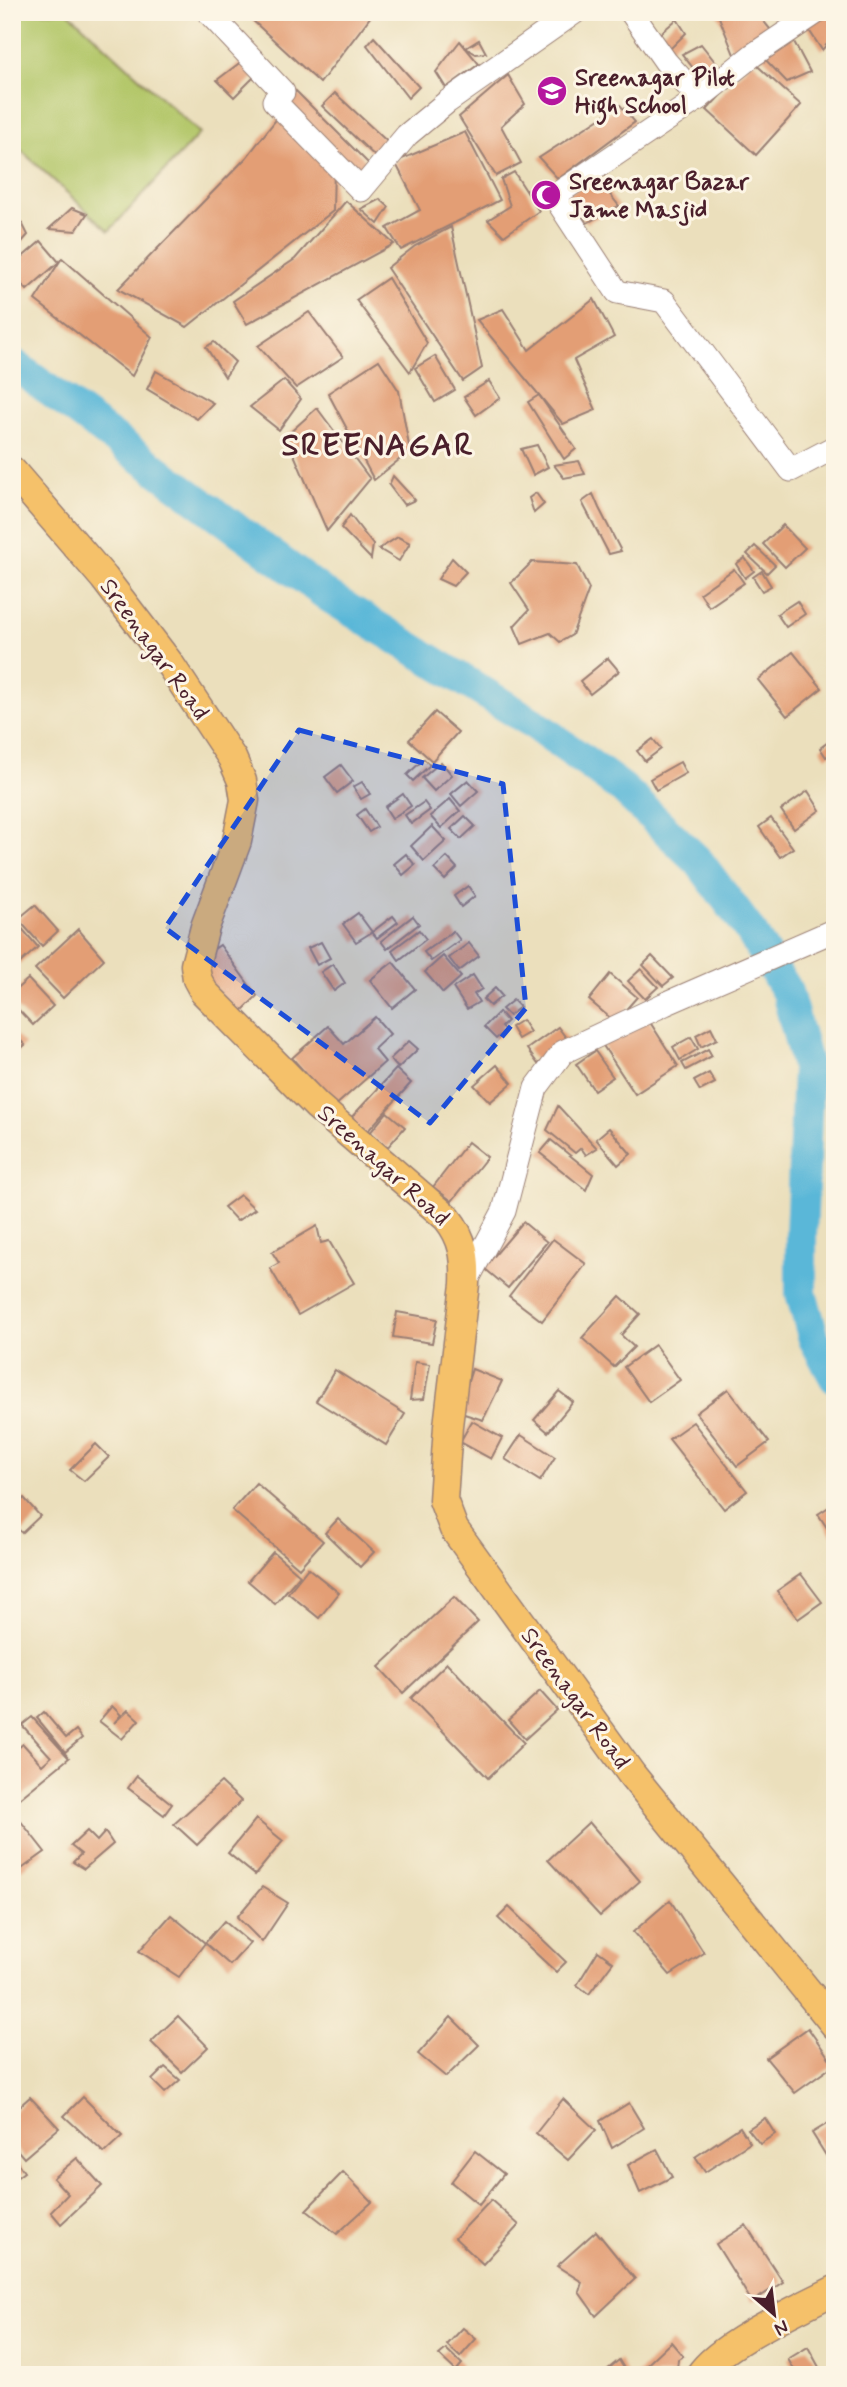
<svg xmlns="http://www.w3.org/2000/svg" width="847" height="2387" font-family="Mynerve,sans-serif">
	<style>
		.green { fill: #b4c76b; stroke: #7f734b; stroke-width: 2 }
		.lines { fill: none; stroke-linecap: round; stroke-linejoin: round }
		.river { stroke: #5ab7d8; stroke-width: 32 }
		.building { fill: #e39e75 }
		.minor-casing { stroke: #9a7f74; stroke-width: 25 }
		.major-casing { stroke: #9a7f74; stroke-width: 31 }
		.minor { stroke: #fff; stroke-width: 23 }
		.major { stroke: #f5c16b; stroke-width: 28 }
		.marked { fill: #1d4ed8; fill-opacity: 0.2; stroke: #1d4ed8; stroke-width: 5; stroke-dasharray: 14 9; stroke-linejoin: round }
		.labels { text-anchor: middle; stroke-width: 6; stroke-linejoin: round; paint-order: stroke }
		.poi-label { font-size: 24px; font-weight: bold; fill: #4a1f2b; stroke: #fcf5e5; text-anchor: start }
		.street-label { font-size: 24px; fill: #4a1f2b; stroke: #fcf5e5 }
		.district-label { font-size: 32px; font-weight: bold; letter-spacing: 2px; fill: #4a1f2b; stroke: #fcf5e5 }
	</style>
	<rect width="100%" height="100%" fill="#fcf5e5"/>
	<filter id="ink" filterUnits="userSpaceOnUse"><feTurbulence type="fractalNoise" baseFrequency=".0143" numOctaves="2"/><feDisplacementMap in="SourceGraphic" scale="14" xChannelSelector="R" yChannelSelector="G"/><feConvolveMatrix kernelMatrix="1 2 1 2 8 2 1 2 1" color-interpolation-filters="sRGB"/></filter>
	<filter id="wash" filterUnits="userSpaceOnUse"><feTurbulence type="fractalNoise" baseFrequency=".00686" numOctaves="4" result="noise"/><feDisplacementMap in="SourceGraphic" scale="28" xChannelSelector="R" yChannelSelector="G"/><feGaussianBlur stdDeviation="1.57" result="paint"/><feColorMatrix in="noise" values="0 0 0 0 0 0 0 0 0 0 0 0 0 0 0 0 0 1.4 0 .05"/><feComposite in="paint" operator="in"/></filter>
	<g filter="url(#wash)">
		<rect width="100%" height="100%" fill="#ebdfbc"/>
		<polygon class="green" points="22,12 68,12 200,133 109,231 12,142 12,68 19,60 12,56 12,22"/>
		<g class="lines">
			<polyline class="river" points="12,363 329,597 533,723 623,789 699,862 751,932 787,992 808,1070 801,1235 801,1293 814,1339 835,1378"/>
		</g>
		<g id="blocks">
			<g class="building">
				<polygon points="256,12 374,12 320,83 250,18"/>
				<polygon points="717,12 756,12 775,35 737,62"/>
				<polygon points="827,12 835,12 835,35 822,50 805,24"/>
				<polygon points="677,19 686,33 670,49 656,37"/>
				<polygon points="791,36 810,72 787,82 760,54"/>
				<polygon points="374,37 419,87 408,98 367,45"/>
				<polygon points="479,40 486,53 476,54 466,48"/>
				<polygon points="460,41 479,64 446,88 436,72"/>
				<polygon points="701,44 723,72 710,89 682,54"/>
				<polygon points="246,58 258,73 234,97 217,80"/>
				<polygon points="752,61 801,105 756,155 707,110"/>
				<polygon points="508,75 525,104 501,126 521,163 496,176 459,117"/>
				<polygon points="296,91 373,168 359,182 282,105"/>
				<polygon points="335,93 392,146 379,160 322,106"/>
				<polygon points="620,105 635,122 558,179 539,158"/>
				<polygon points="282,112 334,166 333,211 187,327 118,289 246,158"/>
				<polygon points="465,132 500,200 401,250 387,228 420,210 395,162"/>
				<polygon points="514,172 539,211 504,236 488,220 510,206 501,179"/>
				<polygon points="597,178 619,206 587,223 566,195"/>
				<polygon points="380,199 389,207 378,224 361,209"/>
				<polygon points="346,201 394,244 247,324 233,301 295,259"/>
				<polygon points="72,208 87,214 76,231 49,229"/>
				<polygon points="21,221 28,235 12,253 12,227"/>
				<polygon points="451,227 482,368 463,381 387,268 415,246"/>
				<polygon points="41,241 59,262 27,290 12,273 12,266"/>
				<polygon points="62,258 152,337 132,376 35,300"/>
				<polygon points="388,278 427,343 410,372 356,300"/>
				<polygon points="594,299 614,337 574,360 596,410 563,424 477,320 503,309 529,350"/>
				<polygon points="309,312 343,357 296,388 258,346"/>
				<polygon points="214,342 235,362 225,377 206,347"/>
				<polygon points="435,356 455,390 435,402 415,368"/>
				<polygon points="379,360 399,391 410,451 374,480 328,393"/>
				<polygon points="156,371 213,403 197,419 147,389"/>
				<polygon points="284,380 301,399 279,430 250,407"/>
				<polygon points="489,381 500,398 476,415 464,397"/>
				<polygon points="539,395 576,449 564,459 528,402"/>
				<polygon points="317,408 370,479 327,531 286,436"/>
				<polygon points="537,445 548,467 533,475 521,449"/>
				<polygon points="579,461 585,474 564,478 554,465"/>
				<polygon points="393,476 415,500 404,505 389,485"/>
				<polygon points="536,493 544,504 534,513 529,498"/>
				<polygon points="593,494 599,508 621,551 609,554 582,502"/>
				<polygon points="350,515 373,545 371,559 341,528"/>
				<polygon points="783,525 805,548 785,567 763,544"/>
				<polygon points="398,537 410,543 399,561 379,549"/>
				<polygon points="755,546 775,565 767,573 747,554"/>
				<polygon points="452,558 466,572 453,586 438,579"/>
				<polygon points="745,558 754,571 745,578 736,564"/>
				<polygon points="532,562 577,565 589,589 572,635 560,642 550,633 522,644 514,626 529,610 511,583"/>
				<polygon points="734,569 744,583 709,607 700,593"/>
				<polygon points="762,571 771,586 762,591 753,577"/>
				<polygon points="797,601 805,614 786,627 777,614"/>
				<polygon points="793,652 822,688 787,716 758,680"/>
				<polygon points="608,658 619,671 590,694 580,681"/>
				<polygon points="435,712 458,732 432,761 409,740"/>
				<polygon points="835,737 835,751 826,757 820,748"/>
				<polygon points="653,739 661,749 645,761 637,751"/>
				<polygon points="424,759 430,765 413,781 407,775"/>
				<polygon points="441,762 452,775 434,791 422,778"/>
				<polygon points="680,762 686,773 656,790 650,779"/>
				<polygon points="341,765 353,781 337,793 325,777"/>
				<polygon points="468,780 478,791 461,806 451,794"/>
				<polygon points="362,782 370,794 361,799 353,787"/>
				<polygon points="808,791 820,810 794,829 781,810"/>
				<polygon points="403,794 411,806 392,818 385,807"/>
				<polygon points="450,799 460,811 441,828 430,816"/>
				<polygon points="424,802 430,810 411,824 405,815"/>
				<polygon points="365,809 377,827 369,832 357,815"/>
				<polygon points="465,816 475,826 461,839 451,829"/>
				<polygon points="771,818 793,848 780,857 759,827"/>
				<polygon points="432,826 446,841 424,861 411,846"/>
				<polygon points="406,854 415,865 403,875 394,864"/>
				<polygon points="447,857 457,868 445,880 434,869"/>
				<polygon points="468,886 475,896 461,907 454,896"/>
				<polygon points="35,905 58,931 42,946 18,919"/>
				<polygon points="358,913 372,932 393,916 398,922 377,938 372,932 356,942 343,924"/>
				<polygon points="413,916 419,924 387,949 381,941"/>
				<polygon points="18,924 38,947 19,964 12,956 12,930"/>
				<polygon points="78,929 104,959 63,998 35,969"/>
				<polygon points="419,930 426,939 399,960 392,950"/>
				<polygon points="453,931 460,940 431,961 424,952"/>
				<polygon points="321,942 330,958 317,965 308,948"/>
				<polygon points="469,943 479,956 459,971 449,958"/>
				<polygon points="220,945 257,996 239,1014 193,964"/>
				<polygon points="443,956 461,977 443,993 425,972"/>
				<polygon points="652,956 673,978 663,986 643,965"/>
				<polygon points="393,962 415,989 392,1008 370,980"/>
				<polygon points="333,964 345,983 334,991 321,972"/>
				<polygon points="641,969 658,987 645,999 628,981"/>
				<polygon points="610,974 637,997 615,1022 589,1000"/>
				<polygon points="473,975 482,989 474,994 479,1002 467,1009 453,988"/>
				<polygon points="28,979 53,1006 33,1025 12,1003 12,993"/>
				<polygon points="495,988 502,996 490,1006 483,999"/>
				<polygon points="513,1000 520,1007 509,1016 502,1009"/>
				<polygon points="499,1012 507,1021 501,1027 505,1031 496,1039 484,1027"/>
				<polygon points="646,1016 678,1066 635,1094 602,1044"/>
				<polygon points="375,1017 390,1034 374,1049 385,1062 335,1106 292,1058 328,1026 344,1044"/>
				<polygon points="522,1020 530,1032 518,1039 511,1027"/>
				<polygon points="558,1027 569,1042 538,1064 527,1049"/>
				<polygon points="711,1027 717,1039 701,1047 696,1035"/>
				<polygon points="12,1032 25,1045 12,1056"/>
				<polygon points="691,1037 698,1049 680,1060 673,1047"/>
				<polygon points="409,1041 418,1049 398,1068 390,1059"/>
				<polygon points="708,1049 712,1056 686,1070 682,1063"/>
				<polygon points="595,1051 613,1077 594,1090 576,1064"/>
				<polygon points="497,1065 512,1083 490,1102 474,1085"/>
				<polygon points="396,1069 411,1083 365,1134 349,1120"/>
				<polygon points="709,1073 715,1083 700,1091 694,1081"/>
				<polygon points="558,1106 597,1148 586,1155 581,1148 575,1153 547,1130"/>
				<polygon points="387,1112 405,1127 387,1148 369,1134"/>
				<polygon points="609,1128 631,1154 618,1165 596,1139"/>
				<polygon points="551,1140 593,1174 586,1190 540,1153"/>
				<polygon points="468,1142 487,1157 452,1201 433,1187"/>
				<polygon points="240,1195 255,1209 237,1221 224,1207"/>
				<polygon points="523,1222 547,1242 508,1288 484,1268"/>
				<polygon points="317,1226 321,1243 329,1241 354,1283 298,1315 270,1268 279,1263 272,1252"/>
				<polygon points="553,1239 586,1264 542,1321 509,1296"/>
				<polygon points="620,1296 640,1314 621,1335 634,1347 614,1367 582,1338"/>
				<polygon points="397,1312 437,1319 432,1343 393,1337"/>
				<polygon points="655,1345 680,1380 649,1402 624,1367"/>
				<polygon points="415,1362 430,1364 424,1399 410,1400"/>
				<polygon points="472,1369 502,1381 483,1420 458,1412"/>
				<polygon points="335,1370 405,1414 386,1445 316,1401"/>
				<polygon points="728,1389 769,1442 737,1466 696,1413"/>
				<polygon points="559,1391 573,1402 548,1432 534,1420"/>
				<polygon points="472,1421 502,1438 491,1459 460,1442"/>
				<polygon points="693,1422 747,1491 724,1509 669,1439"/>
				<polygon points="521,1435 555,1457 540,1481 505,1459"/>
				<polygon points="96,1444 109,1457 84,1481 70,1470"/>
				<polygon points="256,1483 323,1541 299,1568 232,1510"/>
				<polygon points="24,1498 40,1516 22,1533 12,1523 12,1510"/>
				<polygon points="835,1503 835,1540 818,1514"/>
				<polygon points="338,1519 374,1552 360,1567 325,1533"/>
				<polygon points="273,1552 300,1575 275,1604 248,1581"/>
				<polygon points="308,1568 339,1593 319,1618 288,1593"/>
				<polygon points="801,1574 822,1602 798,1619 777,1591"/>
				<polygon points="454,1597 478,1622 403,1693 379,1667"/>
				<polygon points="447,1663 524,1743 488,1778 411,1698"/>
				<polygon points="540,1691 557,1710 525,1739 508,1720"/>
				<polygon points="112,1706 121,1715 114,1723 128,1710 139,1720 122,1739 99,1721"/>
				<polygon points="44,1712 66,1738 76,1730 82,1738 65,1752 37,1718"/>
				<polygon points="32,1717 69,1758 19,1799 12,1792 12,1753 23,1744 42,1765 51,1757 22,1725"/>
				<polygon points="137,1776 172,1804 164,1815 128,1788"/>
				<polygon points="221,1782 241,1801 197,1845 174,1824"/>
				<polygon points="12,1810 45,1852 16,1873 12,1869"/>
				<polygon points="256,1819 283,1841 255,1875 228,1853"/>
				<polygon points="589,1822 640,1881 600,1916 548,1860"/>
				<polygon points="87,1831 97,1841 105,1832 113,1844 84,1869 73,1862 81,1854 71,1846"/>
				<polygon points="262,1887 288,1903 262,1942 237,1917"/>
				<polygon points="670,1900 704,1953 670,1975 633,1932"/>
				<polygon points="509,1907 566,1962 556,1972 498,1918"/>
				<polygon points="171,1915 205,1943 179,1977 139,1951"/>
				<polygon points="224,1921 250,1943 230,1965 205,1943"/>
				<polygon points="598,1951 613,1962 589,1994 577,1985"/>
				<polygon points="178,2016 208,2047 182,2072 151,2042"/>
				<polygon points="451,2017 479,2045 446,2077 418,2054"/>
				<polygon points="808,2028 834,2065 795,2093 766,2058"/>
				<polygon points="165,2067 180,2080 165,2093 152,2080"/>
				<polygon points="30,2097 59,2128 24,2158 12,2144 12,2113"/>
				<polygon points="83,2097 122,2136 104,2153 64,2116"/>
				<polygon points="563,2099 596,2130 568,2160 536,2133"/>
				<polygon points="629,2103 644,2128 612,2148 600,2121"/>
				<polygon points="765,2118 775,2134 760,2144 748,2129"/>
				<polygon points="835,2119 835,2170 812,2133"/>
				<polygon points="740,2127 750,2143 705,2172 695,2157"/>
				<polygon points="657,2149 672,2177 640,2193 628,2165"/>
				<polygon points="475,2151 504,2174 479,2205 451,2182"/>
				<polygon points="12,2155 24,2172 12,2181"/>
				<polygon points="77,2158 102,2186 61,2224 51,2212 68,2194 53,2178"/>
				<polygon points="343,2172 372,2202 337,2234 306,2210"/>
				<polygon points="491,2200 519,2225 483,2264 455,2238"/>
				<polygon points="746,2225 783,2282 752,2302 716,2244"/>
				<polygon points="596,2231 635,2279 596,2316 579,2292 582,2282 557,2266"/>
				<polygon points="463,2328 476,2339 460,2357 447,2345"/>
				<polygon points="671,2342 683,2356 678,2359 677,2369 672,2375 636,2375"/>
				<polygon points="808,2347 820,2369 811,2375 797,2375 788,2359"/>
				<polygon points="446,2349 462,2364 456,2371 439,2355"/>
				<polygon points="619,2360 628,2375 601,2375"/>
			</g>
		</g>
	</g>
	<g filter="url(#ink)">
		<use href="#blocks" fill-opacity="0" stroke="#9a7f74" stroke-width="2"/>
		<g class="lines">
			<g class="minor-casing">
				<g id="minor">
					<polyline points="208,12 283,92 274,101 361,190 407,135 447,102 575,12"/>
					<polyline points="631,12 666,62 699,98"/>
					<polyline points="817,12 753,55 699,98 554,196 617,292 664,301 791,470 835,447"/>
					<polyline points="465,1284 504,1211 536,1088 563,1052 665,1004 835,930"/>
				</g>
			</g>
			<g class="major-casing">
				<g id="major">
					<path d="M12,471L104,578L169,663L232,758L242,781L245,800L237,841L205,927L195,965L197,979L204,992L317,1106L447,1218C464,1239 466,1258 465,1284L448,1426L443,1500L454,1529L632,1775L835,2025"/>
					<path d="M700,2375C720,2344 800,2308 835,2290"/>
				</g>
			</g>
			<use href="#minor" class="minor"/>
			<use href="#major" class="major"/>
		</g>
	</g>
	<path class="marked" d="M299,730L503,784L526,1008L430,1123L165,928Z"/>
	<defs>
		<g id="school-disc" transform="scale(1.575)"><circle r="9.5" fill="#b5179e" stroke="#fcf5e5"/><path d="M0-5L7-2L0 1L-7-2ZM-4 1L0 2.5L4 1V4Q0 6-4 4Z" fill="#fff"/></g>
		<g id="mosque-disc" transform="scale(1.575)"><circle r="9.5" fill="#b5179e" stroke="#fcf5e5"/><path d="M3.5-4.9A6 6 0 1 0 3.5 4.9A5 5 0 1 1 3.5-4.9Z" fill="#fff"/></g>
	</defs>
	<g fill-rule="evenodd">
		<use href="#school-disc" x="552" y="91"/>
		<use href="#mosque-disc" x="546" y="195"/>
	</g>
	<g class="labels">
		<g class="poi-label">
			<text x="575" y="85">Sreenagar Pilot<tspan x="575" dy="28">High School</tspan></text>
			<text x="569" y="189">Sreenagar Bazar<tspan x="569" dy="28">Jame Masjid</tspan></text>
		</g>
		<g class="street-label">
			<text transform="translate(155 649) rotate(54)" y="8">Sreenagar Road</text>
			<text transform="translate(384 1165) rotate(42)" y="8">Sreenagar Road</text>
			<text transform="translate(576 1698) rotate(54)" y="8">Sreenagar Road</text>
		</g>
		<g class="district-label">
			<text x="378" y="455">SREENAGAR</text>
		</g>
	</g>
	<rect width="847" height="2387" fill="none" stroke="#fcf5e5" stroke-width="42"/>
	<g transform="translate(774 2314) rotate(152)" stroke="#fcf5e5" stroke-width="5" paint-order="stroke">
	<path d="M0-5L12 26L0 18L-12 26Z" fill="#4a1f2b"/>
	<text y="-10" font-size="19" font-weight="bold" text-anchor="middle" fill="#4a1f2b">N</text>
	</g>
</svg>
